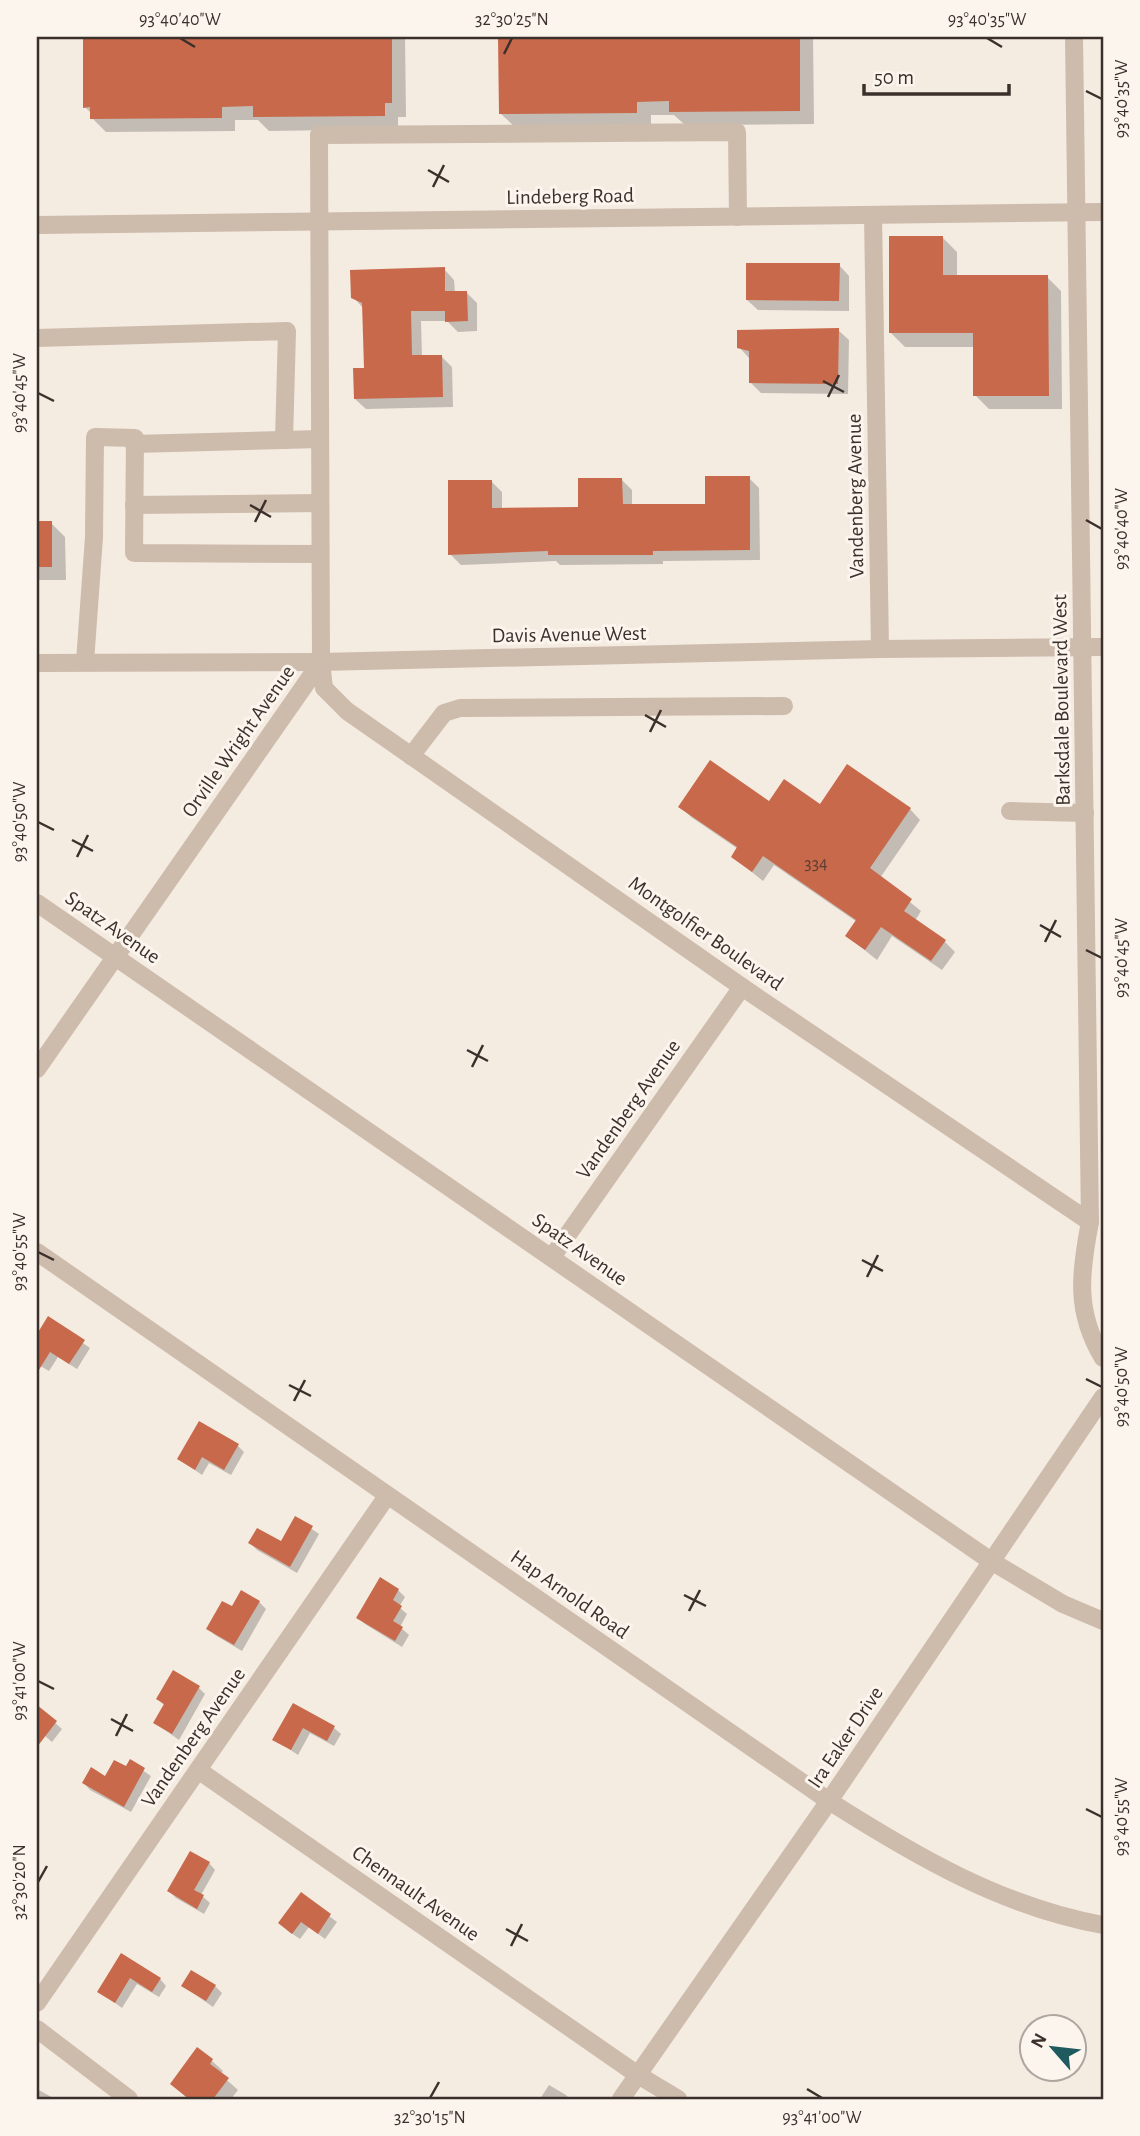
<svg xmlns="http://www.w3.org/2000/svg" width="1140" height="2136" font-family="'Alegreya Sans',sans-serif">
	<style>
		.shadow { fill: #0003 }
		.building { fill: #c8694b }
		.lines { fill: none; stroke-linecap: round; stroke-linejoin: round }
		.minor { stroke: #cdbbac; stroke-width: 18 }
		.ticks { fill: none; stroke: #3b302b; stroke-width: 2.5 }
		.labels { text-anchor: middle; stroke-width: 6; stroke-linejoin: round; paint-order: stroke }
		.number-label { font-size: 18px; fill: #5e3e33 }
		.street-label { font-size: 21px; fill: #3b302b; stroke: #fbf5ee }
		.neatline { fill: none; stroke: #3b302b; stroke-width: 2.5 }
		.ticks-label { font-size: 18px; text-anchor: middle; fill: #3b302b }
	</style>
	<rect width="100%" height="100%" fill="#f4ebe1"/>
	<g class="shadow">
		<polygon points="85,37 405,37 406,117 398,117 398,129 269,131 258,120 235,120 235,131 106,132 92,118 92,114 85,107"/>
		<polygon points="500,37 813,37 814,124 685,125 674,115 651,115 651,126 515,127 500,113"/>
		<polygon points="943,238 957,252 957,277 1047,277 1061,291 1062,409 989,409 975,395 975,347 905,347 891,333"/>
		<polygon points="839,265 849,276 849,311 758,310 747,300"/>
		<polygon points="444,269 454,280 455,293 466,292 477,303 477,331 458,332 447,321 421,321 422,357 442,357 452,367 453,407 366,409 355,399 365,369 364,309 353,297"/>
		<polygon points="838,330 849,340 848,394 761,393 751,383 749,358 739,347"/>
		<polygon points="749,478 759,488 760,560 663,561 663,564 560,565 556,561 461,565 450,554 491,481 502,492 502,509 580,509 622,480 632,490 632,506 707,505"/>
		<polygon points="37,523 51,523 65,537 66,580 37,580"/>
		<polygon points="848,767 910,809 920,820 880,878 921,911 915,921 944,941 955,952 942,970 892,936 877,960 847,936 857,922 774,865 763,881 733,857 738,849 691,817 680,806 769,803 821,806"/>
		<polygon points="48,1319 90,1348 77,1369 58,1357 49,1371 37,1364 37,1337"/>
		<polygon points="237,1445 244,1452 231,1475 209,1463 202,1475 179,1459"/>
		<polygon points="296,1518 319,1534 297,1573 257,1550 250,1543 281,1544"/>
		<polygon points="398,1590 405,1597 399,1607 407,1614 400,1627 409,1635 402,1647 365,1624 358,1617"/>
		<polygon points="259,1602 266,1609 242,1651 215,1635 208,1629 233,1609"/>
		<polygon points="199,1688 205,1694 179,1740 155,1723 165,1706 158,1699"/>
		<polygon points="294,1705 334,1728 341,1734 334,1746 310,1733 298,1755 274,1739"/>
		<polygon points="37,1707 62,1729 52,1742 37,1729"/>
		<polygon points="130,1762 151,1776 131,1812 90,1790 84,1783 106,1778 127,1769"/>
		<polygon points="209,1863 215,1870 201,1895 210,1903 204,1914 176,1898 169,1891"/>
		<polygon points="301,1895 337,1922 325,1939 309,1927 300,1939 287,1930"/>
		<polygon points="121,1956 160,1979 166,1986 159,1997 137,1984 122,2008 99,1991"/>
		<polygon points="183,1986 215,1986 222,1993 213,2007"/>
		<polygon points="198,2050 212,2061 223,2071 220,2074 238,2090 231,2099 188,2099 172,2084"/>
		<polygon points="549,2085 566,2095 570,2099 540,2099"/>
		<polygon points="37,2089 55,2099 37,2099"/>
	</g>
	<g class="building">
		<polygon points="83,37 392,37 392,103 385,103 385,116 253,117 253,106 222,107 222,118 90,119 90,107 83,108"/>
		<polygon points="498,37 800,37 800,111 669,112 669,101 637,102 637,113 499,114"/>
		<polygon points="889,236 943,236 943,275 1048,275 1049,396 973,396 973,333 889,333"/>
		<polygon points="746,263 840,263 839,301 746,300"/>
		<polygon points="445,267 445,291 467,291 468,321 445,322 445,311 411,311 412,355 442,355 443,397 354,399 353,368 364,368 362,303 351,298 350,270"/>
		<polygon points="839,328 838,384 749,383 749,351 737,348 737,330"/>
		<polygon points="705,476 750,476 750,550 653,551 653,555 548,555 548,551 448,555 448,480 492,480 492,508 578,507 578,478 622,478 623,504 705,504"/>
		<rect x="37" y="521" width="15" height="46"/>
		<polygon points="710,760 769,801 784,779 820,804 847,764 911,808 870,868 912,899 904,911 946,940 931,961 881,927 865,950 845,936 856,920 763,856 752,872 731,857 737,847 678,807"/>
		<polygon points="48,1316 85,1340 69,1364 50,1352 37,1373 37,1334"/>
		<polygon points="199,1421 239,1444 224,1470 202,1457 195,1470 177,1459"/>
		<polygon points="295,1516 313,1526 290,1567 248,1543 257,1528 281,1541"/>
		<polygon points="380,1577 399,1589 393,1600 402,1606 393,1621 403,1627 395,1641 356,1618"/>
		<polygon points="241,1590 260,1601 234,1645 206,1629 222,1601 232,1606"/>
		<polygon points="173,1670 200,1686 172,1734 153,1723 164,1704 156,1699"/>
		<polygon points="293,1703 335,1726 327,1741 303,1728 291,1750 272,1740"/>
		<polygon points="37,1705 57,1721 37,1747"/>
		<polygon points="130,1759 145,1768 124,1807 82,1783 91,1767 105,1776 114,1760 126,1766"/>
		<polygon points="190,1851 210,1862 194,1890 204,1895 197,1909 167,1891"/>
		<polygon points="301,1892 331,1914 318,1934 301,1922 292,1934 278,1923"/>
		<polygon points="121,1953 161,1978 152,1992 130,1978 115,2003 97,1992"/>
		<polygon points="191,1970 216,1985 206,2001 181,1986"/>
		<polygon points="197,2047 213,2059 210,2064 229,2078 213,2099 189,2099 170,2084"/>
	</g>
	<g class="lines">
		<g class="minor">
			<path d="M1074,37L1090,1222C1080,1273 1075,1312 1103,1358"/>
			<polyline points="873,215 880,649"/>
			<polyline points="37,225 1103,212"/>
			<polyline points="37,338 287,331 284,440"/>
			<polyline points="134,444 320,439"/>
			<polyline points="134,505 320,503"/>
			<polyline points="85,662 94,537 95,437 135,438 134,553 320,554"/>
			<polyline points="321,662 324,688 347,711 742,987 1090,1222"/>
			<polyline points="37,663 321,662 880,649 1103,647"/>
			<polyline points="411,756 444,713 460,708 784,706"/>
			<polyline points="1010,811 1085,813"/>
			<polyline points="37,903 991,1561 1063,1604 1103,1621"/>
			<polyline points="37,1069 321,662 319,135 737,132 738,217"/>
			<path d="M37,1252L829,1801C914,1855 1002,1907 1103,1925"/>
			<polyline points="552,1257 742,987"/>
			<polyline points="198,1770 638,2075 678,2099"/>
			<polyline points="37,2003 387,1496"/>
			<polyline points="37,2029 129,2099"/>
			<polyline points="621,2099 829,1801 1103,1397"/>
		</g>
	</g>
	<path class="ticks" d="M180,38L195,47M987,38L1002,47M504,54L512,38M1086,91L1102,99M428,170L449,182M433,187L444,165M823,381L844,392M38,393L54,401M828,397L839,375M250,505L271,517M1086,520L1102,529M255,522L266,500M645,715L666,727M650,732L661,710M38,822L54,830M72,840L93,851M77,857L88,835M1040,925L1061,937M1045,942L1056,920M1086,950L1102,958M467,1050L488,1061M472,1067L483,1045M38,1252L54,1260M862,1260L883,1271M867,1277L878,1255M1086,1379L1102,1387M289,1385L311,1396M294,1401L305,1380M684,1595L706,1606M689,1611L700,1590M38,1681L54,1689M111,1719L133,1731M116,1736L127,1714M1086,1809L1102,1817M38,1882L47,1866M506,1929L528,1941M511,1946L522,1924M807,2089L822,2098M430,2098L439,2082"/>
	<g class="labels">
		<g class="number-label">
			<text x="816" y="869">334</text>
		</g>
		<g class="street-label">
			<text transform="translate(570 196) rotate(-1)" y="7">Lindeberg Road</text>
			<text transform="translate(855 496) rotate(-91)" y="7">Vandenberg Avenue</text>
			<text transform="translate(569 634) rotate(-1)" y="7">Davis Avenue West</text>
			<text transform="translate(1061 700) rotate(-91)" y="7">Barksdale Boulevard West</text>
			<text transform="translate(238 741) rotate(-55)" y="7">Orville Wright Avenue</text>
			<text transform="translate(113 927) rotate(35)" y="7">Spatz Avenue</text>
			<text transform="translate(706 933) rotate(35)" y="7">Montgolfier Boulevard</text>
			<text transform="translate(628 1109) rotate(-55)" y="7">Vandenberg Avenue</text>
			<text transform="translate(580 1249) rotate(35)" y="7">Spatz Avenue</text>
			<text transform="translate(570 1594) rotate(35)" y="7">Hap Arnold Road</text>
			<text transform="translate(193 1737) rotate(-55)" y="7">Vandenberg Avenue</text>
			<text transform="translate(845 1737) rotate(-56)" y="7">Ira Eaker Drive</text>
			<text transform="translate(416 1893) rotate(35)" y="7">Chennault Avenue</text>
		</g>
	</g>
	<rect width="1140" height="2136" fill="none" stroke="#fbf5ee" stroke-width="77"/>
	<g transform="translate(1053 2048) rotate(298)"><circle r="33" fill="#fbf5ee" stroke="#aea6a0" stroke-width="2"/>
	<path d="M0-5L12 26L0 18L-12 26Z" fill="#1f5a5e"/>
	<text y="-10" font-size="19" font-weight="bold" text-anchor="middle" fill="#3b302b">N</text>
	</g>
	<path d="M864 84v10h145v-10" fill="none" stroke="#3b302b" stroke-width="3.5"/>
	<text x="874" y="84" font-size="21" fill="#3b302b" stroke="#fbf5ee" stroke-width="5" paint-order="stroke">50 m</text>
	<rect x="38" y="38" width="1064" height="2060" class="neatline"/>
	<g class="ticks-label">
		<text x="180" y="25">93°40'40"W</text>
		<text x="512" y="25">32°30'25"N</text>
		<text x="987" y="25">93°40'35"W</text>
		<text transform="translate(1121 99) rotate(-90)" y="6">93°40'35"W</text>
		<text transform="translate(19 393) rotate(-90)" y="6">93°40'45"W</text>
		<text transform="translate(1121 529) rotate(-90)" y="6">93°40'40"W</text>
		<text transform="translate(19 822) rotate(-90)" y="6">93°40'50"W</text>
		<text transform="translate(1121 958) rotate(-90)" y="6">93°40'45"W</text>
		<text transform="translate(19 1252) rotate(-90)" y="6">93°40'55"W</text>
		<text transform="translate(1121 1387) rotate(-90)" y="6">93°40'50"W</text>
		<text transform="translate(19 1681) rotate(-90)" y="6">93°41'00"W</text>
		<text transform="translate(1121 1817) rotate(-90)" y="6">93°40'55"W</text>
		<text transform="translate(19 1882) rotate(-90)" y="6">32°30'20"N</text>
		<text x="430" y="2123">32°30'15"N</text>
		<text x="822" y="2123">93°41'00"W</text>
	</g>
</svg>
